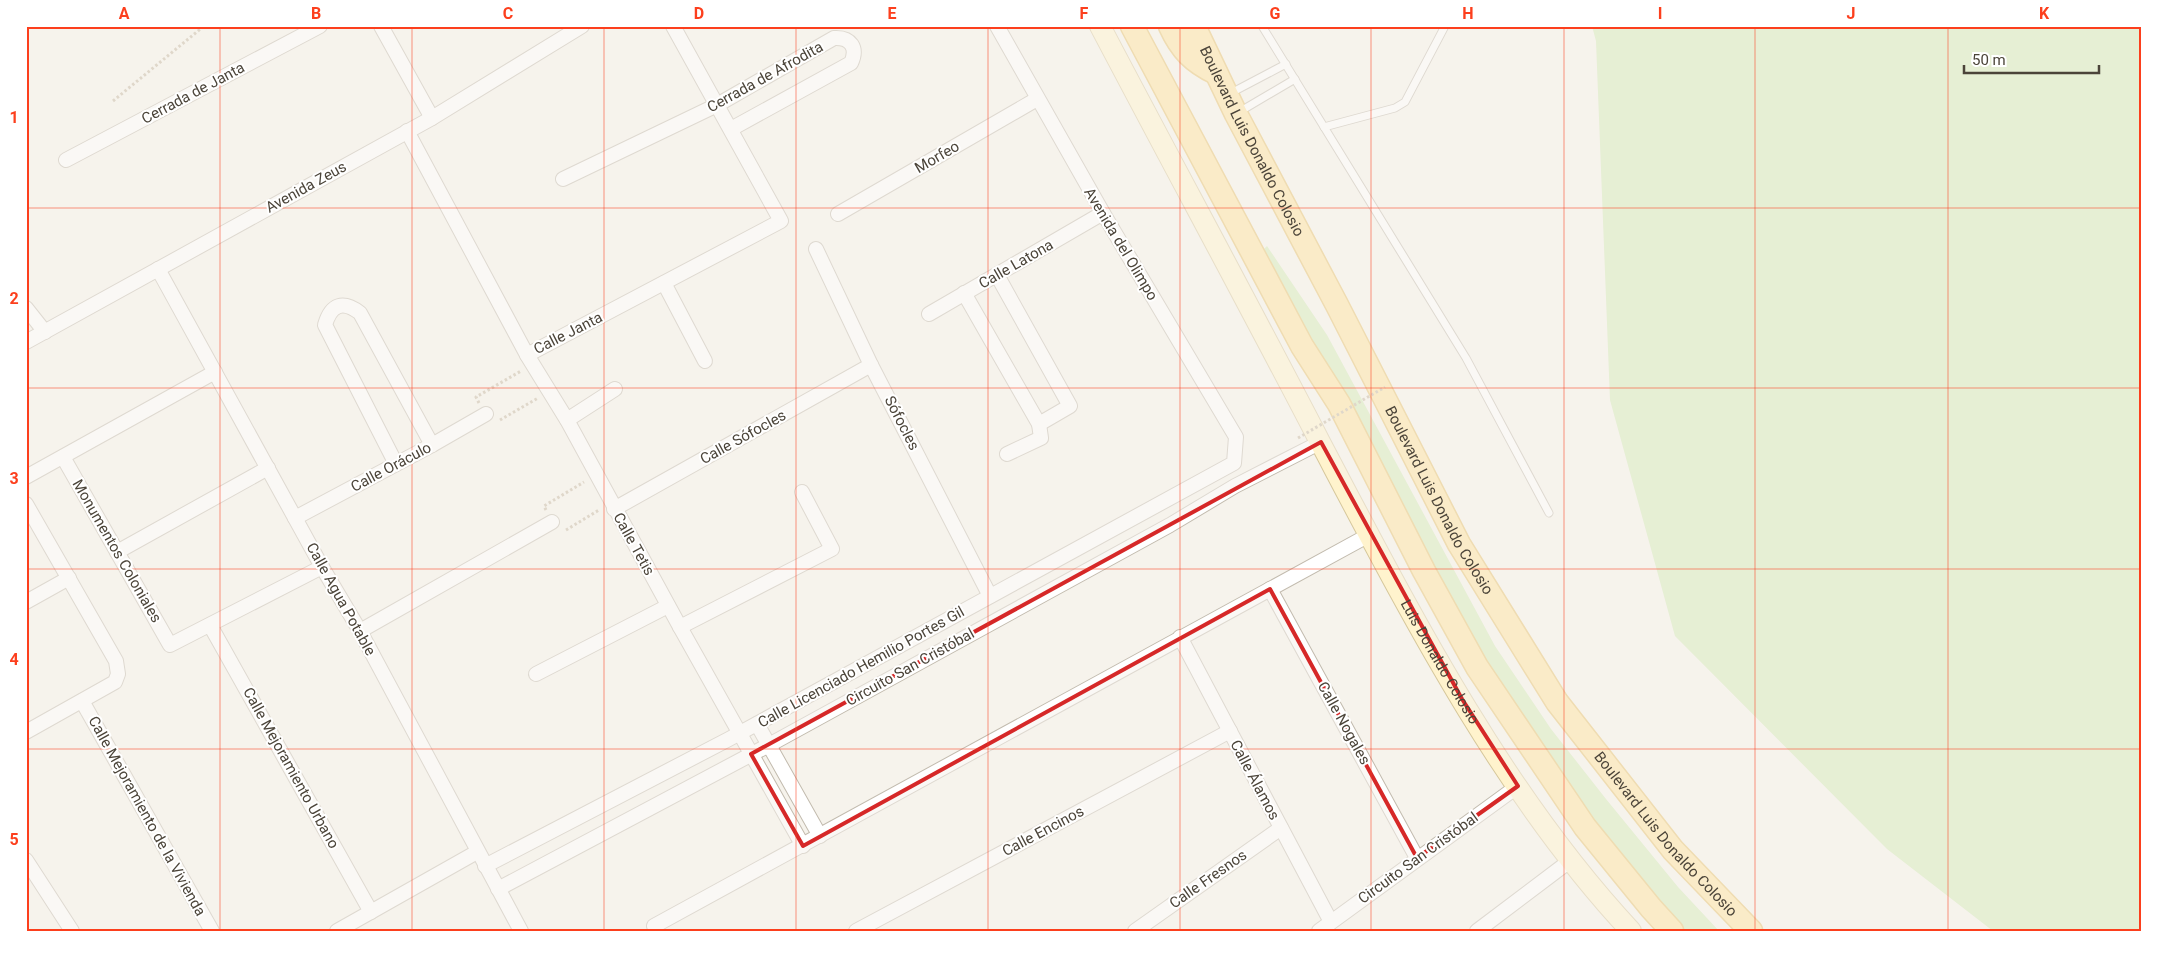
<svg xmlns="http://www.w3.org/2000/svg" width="2167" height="957" font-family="Roboto,sans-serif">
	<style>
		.green { fill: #d2eab5 }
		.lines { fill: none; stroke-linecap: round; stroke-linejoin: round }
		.lane-casing { stroke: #c2bbae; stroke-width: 9 }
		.street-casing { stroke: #c2bbae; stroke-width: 16 }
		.secondary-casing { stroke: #d6c79b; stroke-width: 22 }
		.primary-casing { stroke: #e6c16a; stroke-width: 25 }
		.path { stroke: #c4b79f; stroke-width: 3; stroke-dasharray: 2.5 2.5; stroke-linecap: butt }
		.lane { stroke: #fff; stroke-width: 7 }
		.street { stroke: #fff; stroke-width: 14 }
		.secondary { stroke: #fff3cd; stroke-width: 20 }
		.primary { stroke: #ffe39c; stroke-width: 22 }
		.path-bridge { stroke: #c4b79f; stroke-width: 3; stroke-dasharray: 2.5 2.5; stroke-linecap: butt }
		.marked { fill: none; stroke: #d62828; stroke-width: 4; stroke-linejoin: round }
		.grid { fill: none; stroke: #fc3f1d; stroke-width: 1; stroke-opacity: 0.55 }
		.labels { text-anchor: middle; stroke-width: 4; stroke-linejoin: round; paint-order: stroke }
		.street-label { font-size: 15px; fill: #4b4439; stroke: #fff }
		.neatline { fill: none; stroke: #fc3f1d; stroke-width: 2 }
		.grid-label { font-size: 16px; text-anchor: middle; font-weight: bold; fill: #fc3f1d }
	</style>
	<rect width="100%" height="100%" fill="#f6f3ec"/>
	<g class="green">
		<polygon points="1592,26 2141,26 2141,931 1993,931 1887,849 1675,636 1610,400 1596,41"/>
		<polygon points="1267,246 1327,335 1495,646 1551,729 1606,799 1678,887 1719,931 1686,931 1659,903 1586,815 1480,655 1309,342 1264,249"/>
	</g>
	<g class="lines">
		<g class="lane-casing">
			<g id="lane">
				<polyline points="1262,26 1466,358 1549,513"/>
				<polyline points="1229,94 1286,64"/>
				<polyline points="1239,112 1295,79"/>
				<polyline points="1324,127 1395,108 1405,102 1445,26"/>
			</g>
		</g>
		<g class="street-casing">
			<g id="street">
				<polyline points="381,26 432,118"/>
				<polyline points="407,131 527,355 567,420 680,627 803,846"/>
				<polyline points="66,160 320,26"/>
				<path d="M563,179L717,105L834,38C851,37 858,48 851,63L731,129"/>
				<polyline points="838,214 1037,99"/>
				<polyline points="816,249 871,365 990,596"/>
				<polyline points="158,269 322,567 360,631 521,931"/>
				<polyline points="997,275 1070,406 1039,424"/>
				<polyline points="664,283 705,361"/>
				<polyline points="964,293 1039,424 1041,438 1007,454"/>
				<polyline points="26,308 45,332"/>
				<polyline points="929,314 1103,213"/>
				<polyline points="26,342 432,118 582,26"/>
				<polyline points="527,355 781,221 673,26"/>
				<polyline points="567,420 615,389"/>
				<polyline points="63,457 170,645 322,567"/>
				<path d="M396,464L325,325C331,304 343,300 360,313L432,445"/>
				<polyline points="26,477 215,372"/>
				<polyline points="26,504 116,661 118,674 115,682 26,732"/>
				<polyline points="614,509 871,365"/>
				<polyline points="295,518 432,445 486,414"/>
				<polyline points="117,552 268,468"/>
				<polyline points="1270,589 1417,858"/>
				<polyline points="26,602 69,578"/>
				<polyline points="210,625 371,912"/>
				<polyline points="680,627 832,549 802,492"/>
				<polyline points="360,631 552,522"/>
				<polyline points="1180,637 1331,922"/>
				<polyline points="536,674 668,606"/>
				<polyline points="82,701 212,931"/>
				<polyline points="757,724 820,836"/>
				<polyline points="26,860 72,931"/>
				<polyline points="485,866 729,739 1234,463 1236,437 1103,213 997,26"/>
				<polyline points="498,889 769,745 1170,525 1235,486 1321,442"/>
				<polyline points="337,931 477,852"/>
				<polyline points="656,931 654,926 1369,535"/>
				<polyline points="856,931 1230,731"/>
				<polyline points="1135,931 1281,828"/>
				<polyline points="1319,931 1518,786"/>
				<polyline points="1477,931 1571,860"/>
			</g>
		</g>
		<g class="secondary-casing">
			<g id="secondary">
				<path id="s1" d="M1100,26C1173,165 1248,303 1320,442C1408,609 1501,792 1631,931"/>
			</g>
		</g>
		<g class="primary-casing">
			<g id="primary">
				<polyline points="1132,26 1302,346 1339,404 1424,571 1477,667 1585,827 1651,908 1672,931"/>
				<path d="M1170,26C1181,50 1193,62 1216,73"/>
				<path id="s2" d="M1194,26L1236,114L1337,305L1459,544L1557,702L1673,850L1751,931"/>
			</g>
		</g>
		<g class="path">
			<polyline points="113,101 204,26"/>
			<polyline points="479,403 476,397 521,371"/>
			<polyline points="500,420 538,398"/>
			<polyline points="546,510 544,506 584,482"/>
			<polyline points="566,530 599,510"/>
		</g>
		<use href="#lane" class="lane"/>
		<use href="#street" class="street"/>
		<use href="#secondary" class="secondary"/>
		<use href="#primary" class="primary"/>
		<polyline class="path-bridge" points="1298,438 1385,387"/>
	</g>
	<path d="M0 0H2167V957H0ZM1321,442L1462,699L1518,786L1417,858L1270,589L803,846L751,754Z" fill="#f6f3ec" fill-opacity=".55" fill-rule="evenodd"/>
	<path class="marked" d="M1321,442L1462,699L1518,786L1417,858L1270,589L803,846L751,754Z"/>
	<path class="grid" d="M220,26V931M412,26V931M604,26V931M796,26V931M988,26V931M1180,26V931M1371,26V931M1564,26V931M1755,26V931M1948,26V931M26,208H2141M26,388H2141M26,569H2141M26,749H2141"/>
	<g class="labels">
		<g class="street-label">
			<text transform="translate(765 77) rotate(-29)" y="5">Cerrada de Afrodita</text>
			<text transform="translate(193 93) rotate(-28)" y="5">Cerrada de Janta</text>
			<text dy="5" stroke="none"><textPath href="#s2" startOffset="129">Boulevard Luis Donaldo Colosio</textPath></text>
			<text transform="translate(937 157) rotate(-30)" y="5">Morfeo</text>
			<text transform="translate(306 187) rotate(-29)" y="5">Avenida Zeus</text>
			<text transform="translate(1121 244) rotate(59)" y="5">Avenida del Olimpo</text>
			<text transform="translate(1016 264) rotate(-30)" y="5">Calle Latona</text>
			<text transform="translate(568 333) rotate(-27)" y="5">Calle Janta</text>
			<text transform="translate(902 423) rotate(63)" y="5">Sófocles</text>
			<text transform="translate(743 437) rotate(-29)" y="5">Calle Sófocles</text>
			<text transform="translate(391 467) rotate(-28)" y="5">Calle Oráculo</text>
			<text dy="5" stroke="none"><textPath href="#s2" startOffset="534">Boulevard Luis Donaldo Colosio</textPath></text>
			<text transform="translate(634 544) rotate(61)" y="5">Calle Tetis</text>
			<text transform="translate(117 551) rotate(60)" y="5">Monumentos Coloniales</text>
			<text transform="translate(341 599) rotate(61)" y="5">Calle Agua Potable</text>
			<text dy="5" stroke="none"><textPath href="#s1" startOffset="721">Luis Donaldo Colosio</textPath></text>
			<text transform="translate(861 667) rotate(-29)" y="5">Calle Licenciado Hemilio Portes Gil</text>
			<text transform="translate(910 667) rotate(-29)" y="5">Circuito San Cristóbal</text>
			<text transform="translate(1344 723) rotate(61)" y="5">Calle Nogales</text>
			<text transform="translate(291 768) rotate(61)" y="5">Calle Mejoramiento Urbano</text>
			<text transform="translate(1255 780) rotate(62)" y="5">Calle Álamos</text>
			<text transform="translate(147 816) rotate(61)" y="5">Calle Mejoramiento de la Vivienda</text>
			<text transform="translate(1043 831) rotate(-28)" y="5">Calle Encinos</text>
			<text dy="5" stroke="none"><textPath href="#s2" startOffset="939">Boulevard Luis Donaldo Colosio</textPath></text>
			<text transform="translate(1418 858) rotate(-36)" y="5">Circuito San Cristóbal</text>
			<text transform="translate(1208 879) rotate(-35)" y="5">Calle Fresnos</text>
		</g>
	</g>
	<rect width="2167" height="957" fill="none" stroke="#ffffff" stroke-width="55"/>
	<path d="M1964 65v8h135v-8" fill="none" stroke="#4b4439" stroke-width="2.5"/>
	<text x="1972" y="65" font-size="15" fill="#4b4439" stroke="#ffffff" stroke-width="4" paint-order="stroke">50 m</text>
	<rect x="28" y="28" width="2112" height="902" class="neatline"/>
	<g class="grid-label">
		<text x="124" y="19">A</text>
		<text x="316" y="19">B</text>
		<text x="508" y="19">C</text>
		<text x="699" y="19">D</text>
		<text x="892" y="19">E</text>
		<text x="1084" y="19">F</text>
		<text x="1275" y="19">G</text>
		<text x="1468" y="19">H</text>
		<text x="1660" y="19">I</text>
		<text x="1851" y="19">J</text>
		<text x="2044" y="19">K</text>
		<text x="14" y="123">1</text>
		<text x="14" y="304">2</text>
		<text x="14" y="484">3</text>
		<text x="14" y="665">4</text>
		<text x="14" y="845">5</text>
	</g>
</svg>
